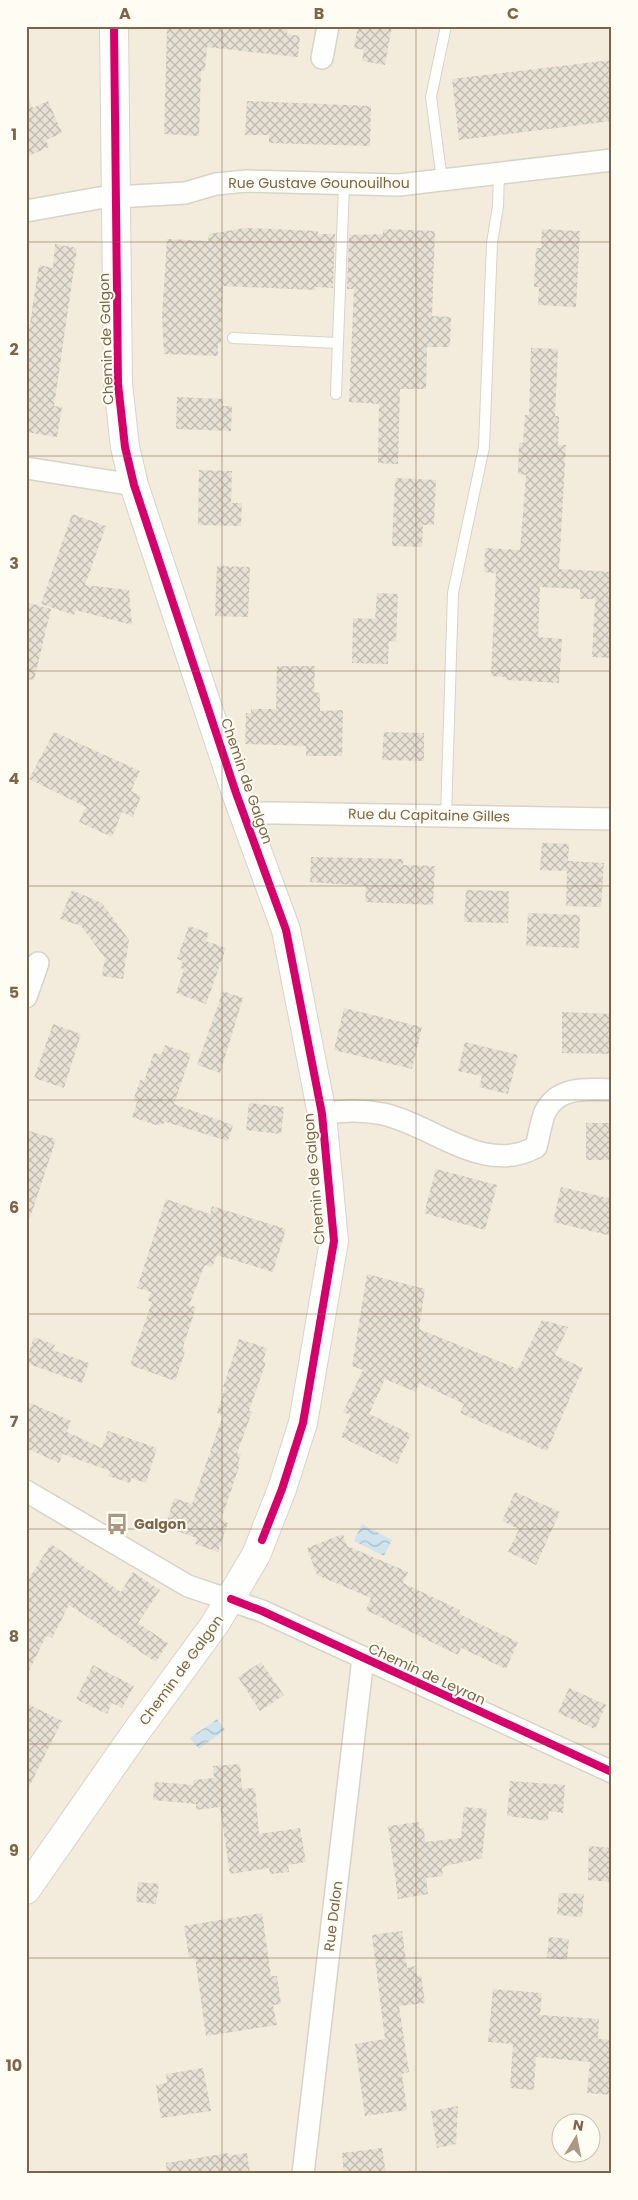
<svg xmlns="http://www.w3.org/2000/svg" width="638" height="2200" font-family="Poppins,sans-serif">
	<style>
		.residential { fill: #f3ecdc; fill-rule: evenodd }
		.water { fill: url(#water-waves) }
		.building { fill: url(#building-cross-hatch) }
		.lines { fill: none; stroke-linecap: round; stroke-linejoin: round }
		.lane-casing { stroke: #d8d3c9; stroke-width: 12 }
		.street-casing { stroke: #d8d3c9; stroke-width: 24 }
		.secondary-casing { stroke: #d9d3c9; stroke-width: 30 }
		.lane { stroke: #fefefc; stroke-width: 10 }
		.street { stroke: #fefefc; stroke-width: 21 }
		.secondary { stroke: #fefefc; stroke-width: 28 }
		.cycleway-casing { stroke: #fffcf3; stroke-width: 11 }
		.cycleway { stroke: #d6006c; stroke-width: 8 }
		.grid { fill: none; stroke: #7e6549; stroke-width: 1; stroke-opacity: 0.55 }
		.labels { text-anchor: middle; stroke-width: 4; stroke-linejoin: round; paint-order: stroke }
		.street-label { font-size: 14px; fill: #7e6549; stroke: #fffcf3 }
		.poi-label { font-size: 14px; font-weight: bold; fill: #7e6549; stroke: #fffcf3; text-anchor: start }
		.neatline { fill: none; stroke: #7e6549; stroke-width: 2 }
		.grid-label { font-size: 16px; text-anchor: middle; font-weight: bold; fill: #7e6549 }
	</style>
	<defs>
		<pattern id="water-waves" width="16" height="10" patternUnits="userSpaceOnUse" patternTransform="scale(1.25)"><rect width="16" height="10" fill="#cfe4ec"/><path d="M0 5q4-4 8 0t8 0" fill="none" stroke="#adbcc1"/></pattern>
		<pattern id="building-cross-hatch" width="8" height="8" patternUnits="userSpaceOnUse" patternTransform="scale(1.25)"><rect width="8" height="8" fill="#e7e0d5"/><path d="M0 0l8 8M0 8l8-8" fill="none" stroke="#c0b9af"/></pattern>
	</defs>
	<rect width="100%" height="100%" fill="#faf7ee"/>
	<path class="residential" d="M26,26H612V2174H26ZM560,2122H590V2152H560Z"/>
	<g class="water">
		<polygon points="362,1524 392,1540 384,1556 354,1541"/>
		<polygon points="217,1719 225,1730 199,1749 190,1738"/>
	</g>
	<g class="building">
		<polygon points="167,26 288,26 287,34 300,36 298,57 207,47 205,71 201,71 199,136 164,134"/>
		<polygon points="358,26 392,26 385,65 362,61 364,50 354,48"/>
		<polygon points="612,60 612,121 459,140 452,79"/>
		<polygon points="26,94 33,108 48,101 62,133 46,140 49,147 26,157"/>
		<polygon points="247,101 371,106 370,146 269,143 269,135 245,135"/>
		<polygon points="245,228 318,231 318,234 335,234 333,288 315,287 315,290 223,286 221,344 218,343 218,356 164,354 162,316 167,239 208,241 209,234"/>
		<polygon points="383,229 435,231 432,316 451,317 450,347 427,347 426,389 400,389 398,464 378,463 379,404 349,402 354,289 347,289 349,235 383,234"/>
		<polygon points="542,229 580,231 576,307 538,305 539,287 534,287 536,248 541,248"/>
		<polygon points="55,244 77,248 54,406 62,407 57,437 26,432 26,330 29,330 39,265 53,268"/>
		<polygon points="531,348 558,349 555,416 559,416 558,445 566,445 559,569 612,572 612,658 592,657 595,599 580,599 580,589 540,587 538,637 562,639 559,683 506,680 506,677 491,676 496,573 484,572 485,548 520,550 526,475 518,474 519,442 523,443 525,415 529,415"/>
		<polygon points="177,397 223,399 223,406 232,406 231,431 176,429"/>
		<polygon points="199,470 232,471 231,503 242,503 241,526 198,525"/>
		<polygon points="395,478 436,480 434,525 423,525 422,547 392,546"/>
		<polygon points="72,514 106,526 85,585 129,590 132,625 76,610 74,615 41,604"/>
		<polygon points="217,566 250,567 248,617 215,616"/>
		<polygon points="377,593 398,594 396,642 389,641 388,664 352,663 353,618 375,619"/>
		<polygon points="26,602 51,609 34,680 26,679"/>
		<polygon points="277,666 315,666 314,692 320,693 320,711 343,710 342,756 306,756 306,746 245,744 246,713 251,713 251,709 276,709"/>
		<polygon points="54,732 140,771 131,791 141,796 133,817 122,812 112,837 79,822 86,807 29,779"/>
		<polygon points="384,732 424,733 424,761 382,760"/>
		<polygon points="542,843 569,844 568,861 604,863 601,907 566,906 567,871 540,870"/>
		<polygon points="311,857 403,859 403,865 435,866 433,905 365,902 366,886 310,882"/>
		<polygon points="72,890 102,903 129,940 123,979 102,976 105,958 81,926 60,919"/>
		<polygon points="466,890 509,891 508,923 464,922"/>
		<polygon points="528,913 580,915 579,948 526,946"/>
		<polygon points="189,926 209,933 206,941 226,948 206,1004 176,993 184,969 180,968 183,961 177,959"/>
		<polygon points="223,991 243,998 220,1073 197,1065"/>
		<polygon points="344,1008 422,1027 412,1069 334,1050"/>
		<polygon points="562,1012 612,1014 612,1054 562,1053"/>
		<polygon points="53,1024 81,1034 64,1088 34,1078"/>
		<polygon points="465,1042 518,1055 508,1094 479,1087 482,1076 458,1071"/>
		<polygon points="165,1045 191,1054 174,1104 233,1125 228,1141 166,1122 159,1126 132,1117 137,1102 133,1101 140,1080 144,1081 154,1053 161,1055"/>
		<polygon points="249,1103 284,1107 281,1134 246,1130"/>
		<rect x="586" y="1123" width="26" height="37"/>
		<polygon points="26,1130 56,1139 30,1218 26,1218"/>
		<polygon points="436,1169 497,1185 485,1230 424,1213"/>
		<polygon points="561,1187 612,1199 612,1236 553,1222"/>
		<polygon points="166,1199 210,1214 212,1206 286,1229 273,1272 217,1255 212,1267 205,1265 189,1305 196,1307 183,1347 185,1352 175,1381 130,1365 152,1302 148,1301 151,1292 137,1288"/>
		<polygon points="367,1274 425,1289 419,1329 518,1369 542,1320 568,1327 555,1355 583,1368 547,1451 460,1413 464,1404 419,1383 416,1392 385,1379 369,1414 411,1434 397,1464 341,1437 351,1415 343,1412 363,1370 352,1366"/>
		<polygon points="34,1337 55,1345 53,1350 89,1363 82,1383 26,1363"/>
		<polygon points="239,1339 267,1348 263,1361 266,1362 249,1411 252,1412 237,1453 241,1454 238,1463 240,1464 221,1520 228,1523 218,1552 195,1544 197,1538 165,1527 174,1498 192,1504 223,1415 217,1413 225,1388 223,1387"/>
		<polygon points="26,1401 71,1421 67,1432 102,1448 108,1431 157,1448 146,1483 131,1478 130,1483 108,1476 110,1471 63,1454 59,1463 26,1448"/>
		<polygon points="515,1492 560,1512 536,1565 508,1552 519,1529 502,1521"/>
		<polygon points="343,1534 347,1546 408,1572 403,1583 460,1610 459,1614 518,1642 506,1669 461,1648 458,1655 366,1610 371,1598 317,1575 307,1548"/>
		<polygon points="51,1544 121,1592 133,1572 160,1590 138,1623 168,1643 156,1662 69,1605 52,1638 46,1636 26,1677 26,1583"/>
		<polygon points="261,1662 284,1695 260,1711 238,1677"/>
		<polygon points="93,1665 134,1686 122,1708 112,1703 107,1714 76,1699"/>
		<polygon points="569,1688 606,1705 595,1729 558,1713"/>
		<polygon points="26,1703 62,1721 26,1793"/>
		<polygon points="240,1764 242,1789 255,1788 259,1834 300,1828 306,1862 288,1865 289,1872 270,1874 269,1868 230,1874 220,1807 196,1810 196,1804 153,1800 155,1782 194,1785 193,1780 214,1778 213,1766"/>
		<polygon points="510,1781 565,1785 563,1813 549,1811 548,1821 507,1816"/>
		<polygon points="464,1807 487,1809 482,1858 445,1866 442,1868 443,1876 426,1878 428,1894 398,1899 388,1826 419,1822 420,1829 424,1828 425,1842 461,1838"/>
		<polygon points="589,1846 612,1848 612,1882 588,1880"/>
		<polygon points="138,1882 159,1884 156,1904 136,1902"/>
		<polygon points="559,1893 584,1894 582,1917 557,1915"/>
		<polygon points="262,1913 271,1976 277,1976 281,2004 273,2005 277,2025 206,2036 195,1957 189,1958 184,1926"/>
		<polygon points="402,1931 407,1968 415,1966 417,1976 421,1975 425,2003 399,2006 409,2072 402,2074 407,2110 365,2116 355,2044 385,2039 372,1935"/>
		<polygon points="549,1937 569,1939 567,1960 547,1958"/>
		<polygon points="493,1989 542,1993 540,2015 599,2019 598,2039 612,2040 612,2095 587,2093 590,2062 536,2057 534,2090 510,2088 513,2044 488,2042"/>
		<polygon points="203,2068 211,2111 161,2118 156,2085 167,2083 166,2074"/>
		<polygon points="458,2106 456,2144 437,2148 431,2111"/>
		<polygon points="382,2148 386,2174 344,2174 342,2153"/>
		<polygon points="228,2153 228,2156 247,2153 250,2174 167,2174 166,2163"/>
	</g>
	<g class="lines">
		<g class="lane-casing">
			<g id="lane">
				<polyline points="442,180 431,97 446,26"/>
				<polyline points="233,338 338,343"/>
				<polyline points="336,394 344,185"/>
				<polyline points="446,816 453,593 484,447 492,243 498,206 499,173"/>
			</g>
		</g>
		<g class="street-casing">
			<g id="street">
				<polyline points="322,58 328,26"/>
				<polyline points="26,211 99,198 185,193 216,184 246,181 399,185 612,160"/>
				<polyline points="26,468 134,485"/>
				<polyline points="246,816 257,813 277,813 612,819"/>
				<polyline points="26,997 38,963"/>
				<path d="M322,1114C343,1110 362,1110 383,1114C433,1125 484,1176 536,1147C539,1136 541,1122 545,1112C558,1086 587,1089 612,1090"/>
				<polyline points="26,1491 188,1586 262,1611 612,1772"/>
				<polyline points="303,2174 363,1658"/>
			</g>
		</g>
		<g class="secondary-casing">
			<polyline id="secondary" points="26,1890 136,1732 215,1624 256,1555 282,1489 303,1423 334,1241 322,1114 286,930 236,793 134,485 125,447 118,384 114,26"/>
		</g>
		<use href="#lane" class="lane"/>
		<use href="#street" class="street"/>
		<use href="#secondary" class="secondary"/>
		<g class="cycleway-casing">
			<g id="cycleway">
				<polyline points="114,26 118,384 125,447 134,485 236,793 286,930 322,1114 334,1241 303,1423 282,1489 262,1540"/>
				<polyline points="231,1599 262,1611 612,1772"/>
			</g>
		</g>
		<use href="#cycleway" class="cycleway"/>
	</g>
	<path class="grid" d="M222,26V2174M416,26V2174M26,242H612M26,456H612M26,671H612M26,886H612M26,1100H612M26,1314H612M26,1529H612M26,1744H612M26,1958H612"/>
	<defs>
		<g id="bus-bare" transform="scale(1.725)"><path d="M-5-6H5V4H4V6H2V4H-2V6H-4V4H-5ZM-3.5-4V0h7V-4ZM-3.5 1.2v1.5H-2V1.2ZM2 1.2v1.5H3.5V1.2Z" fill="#a99883" stroke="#fffcf3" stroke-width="2.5" paint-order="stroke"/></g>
	</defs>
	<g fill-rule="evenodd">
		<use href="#bus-bare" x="117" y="1524"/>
	</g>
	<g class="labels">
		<g class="street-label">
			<text x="319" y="188">Rue Gustave Gounouilhou</text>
			<text transform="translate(106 339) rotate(-92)" y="5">Chemin de Galgon</text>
			<text transform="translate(247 781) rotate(71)" y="5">Chemin de Galgon</text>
			<text transform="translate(429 815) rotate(1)" y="5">Rue du Capitaine Gilles</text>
			<text transform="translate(314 1179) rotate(-95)" y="5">Chemin de Galgon</text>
			<text transform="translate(181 1670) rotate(-54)" y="5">Chemin de Galgon</text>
			<text transform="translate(427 1674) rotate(25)" y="5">Chemin de Leyran</text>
			<text transform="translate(333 1916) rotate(-83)" y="5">Rue Dalon</text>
		</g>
		<g class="poi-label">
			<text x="134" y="1529">Galgon</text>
		</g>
	</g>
	<rect width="638" height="2200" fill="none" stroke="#fffcf3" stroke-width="55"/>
	<g transform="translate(576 2138) rotate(10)"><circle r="24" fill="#fffcf3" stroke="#cbc0af"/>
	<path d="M0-4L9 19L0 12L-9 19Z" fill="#a99883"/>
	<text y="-8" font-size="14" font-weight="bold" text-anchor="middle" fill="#7e6549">N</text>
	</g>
	<rect x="28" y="28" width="582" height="2144" class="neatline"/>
	<g class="grid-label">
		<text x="125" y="19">A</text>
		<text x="319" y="19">B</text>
		<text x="513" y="19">C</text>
		<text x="14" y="140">1</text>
		<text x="14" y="355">2</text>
		<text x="14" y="569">3</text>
		<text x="14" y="784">4</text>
		<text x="14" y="998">5</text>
		<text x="14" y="1213">6</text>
		<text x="14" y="1427">7</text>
		<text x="14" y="1642">8</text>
		<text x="14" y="1856">9</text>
		<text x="14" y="2071">10</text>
	</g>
</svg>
